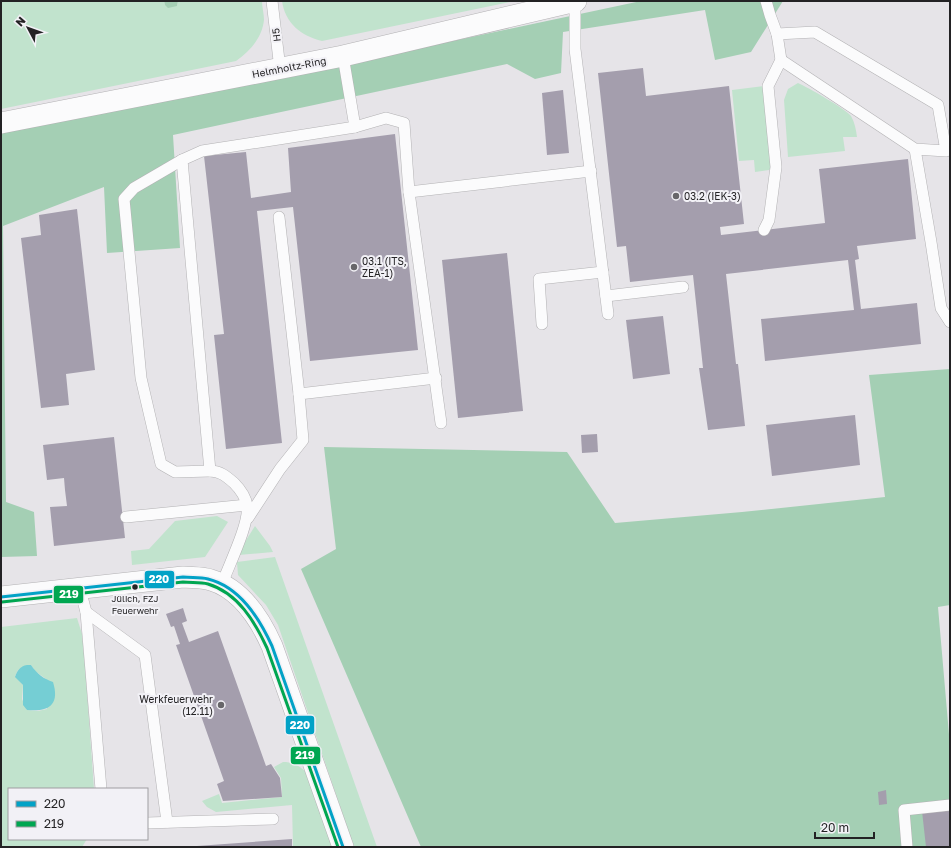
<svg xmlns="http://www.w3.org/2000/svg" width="951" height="848" font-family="'Golos Text',sans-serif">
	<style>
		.green { fill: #c1e3cd; fill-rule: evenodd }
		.forest { fill: #a4cfb4 }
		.water { fill: #75ced4 }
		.building { fill: #a49ead }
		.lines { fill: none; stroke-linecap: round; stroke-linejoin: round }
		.service-casing { stroke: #b3b2b4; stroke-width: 12 }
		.minor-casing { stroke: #b3b2b4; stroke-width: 22 }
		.service { stroke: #fbfbfc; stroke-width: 11 }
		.minor { stroke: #fbfbfc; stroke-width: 21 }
		.bus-1-casing { stroke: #f2f1f6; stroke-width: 6 }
		.bus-2-casing { stroke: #f2f1f6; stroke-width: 6 }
		.bus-1 { stroke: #02a2c6; stroke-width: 3 }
		.bus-2 { stroke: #00a651; stroke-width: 3 }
		.poi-dot { fill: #676669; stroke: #f2f1f6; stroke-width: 1.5 }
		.bus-dot { fill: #232224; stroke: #f2f1f6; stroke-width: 1.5 }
		.labels { text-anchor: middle; stroke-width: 4; stroke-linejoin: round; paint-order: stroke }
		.bus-label { font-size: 9px; fill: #232224; stroke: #f2f1f6 }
		.street-label { font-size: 10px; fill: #232224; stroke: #f2f1f6 }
		.poi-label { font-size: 10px; fill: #232224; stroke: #f2f1f6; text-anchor: start }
		.line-badge { stroke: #f2f1f6; stroke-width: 1.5 }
		.badge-label { font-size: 11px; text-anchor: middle; font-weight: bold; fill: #fff }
	</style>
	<rect width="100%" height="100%" fill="#e6e4e8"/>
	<g class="green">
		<path d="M1,1H164L165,5L177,6L178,1H262C262,7 264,14 264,20C262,38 250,51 236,61L1,109Z"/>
		<path d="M282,1H515L322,41C301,36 285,23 282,1Z"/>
		<path d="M798,83C807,87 846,109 851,116C855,123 856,130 857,137H843L845,151L788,157L784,100L788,89Z"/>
		<polygon points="764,86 772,167 769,170 755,172 754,160 739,161 732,90"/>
		<polygon points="217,516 228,522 205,557 132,565 131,551 149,549 175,521"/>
		<polygon points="255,526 270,546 273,552 238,555 241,548"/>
		<polygon points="275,557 377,847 354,847 278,625 266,605 238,575 237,562"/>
		<path d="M77,618L82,634L85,664L94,789H9V839H87L82,847H1V627ZM31,665L35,671L46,679L47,709L38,711L27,710L22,699L23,685L15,676L18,670Z"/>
		<path d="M283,762C292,762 298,765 305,771L332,847H293L292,805L216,812L207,807L202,801L219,794L222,803L282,797L281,778L274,767Z"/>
	</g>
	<g class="forest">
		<polygon points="164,1 178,1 177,6 168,8 165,5"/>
		<polygon points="641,1 783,1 751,52 715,60 705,10 563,32 561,73 535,79 507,64 173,135 180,248 107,253 104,187 3,226 6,502 34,512 37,556 1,557 1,132 359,61"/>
		<polygon points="950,369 950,605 938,607 950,746 950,831 945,847 421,847 301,569 336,549 324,447 567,452 615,523 742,512 885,497 869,375"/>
	</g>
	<path class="water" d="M27,665H31C37,674 44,679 53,682C60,705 49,712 27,710L23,705V685L15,677C17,671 20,666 27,665Z"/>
	<g class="building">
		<polygon points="643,68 646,96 729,86 744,224 720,227 721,235 825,223 819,169 908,159 916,239 857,246 859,259 855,260 861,309 917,303 921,344 765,361 761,319 854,310 848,260 726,274 736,364 738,364 745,426 708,430 699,368 703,368 693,275 630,282 626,246 617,247 598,73"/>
		<polygon points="563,90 569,153 547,155 542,93"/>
		<polygon points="395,134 418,350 310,361 293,207 257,211 282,443 226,449 214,335 224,334 204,156 246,152 251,198 291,192 288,148"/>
		<polygon points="77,209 95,370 66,374 69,405 41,408 21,238 41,235 39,215"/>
		<polygon points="507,253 523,411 458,418 442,260"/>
		<polygon points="663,316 670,374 633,379 626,320"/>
		<polygon points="855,415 860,465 772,476 766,425"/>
		<polygon points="597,434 598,452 582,453 581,435"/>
		<polygon points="114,437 125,538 54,546 50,507 67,506 65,490 64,478 47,480 43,445"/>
		<polygon points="183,608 187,621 182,623 189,642 218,631 266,766 271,764 280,778 282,797 223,801 217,784 224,781 176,645 180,644 174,626 171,627 166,614"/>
		<polygon points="886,790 887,804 879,805 878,792"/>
		<polygon points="950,808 950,847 926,847 922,811"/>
		<polygon points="292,839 292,847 197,847 197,846"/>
	</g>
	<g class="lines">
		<g class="service-casing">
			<g id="service">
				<polyline points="272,1 280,69"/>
				<polyline points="575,1 575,49 608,314"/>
				<polyline points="766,1 770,15 777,34"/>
				<polyline points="355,127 386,118 404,123 409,192 441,423"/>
				<polyline points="915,149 781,60 777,34 815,32 938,105 946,151 915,149 931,242 941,308 950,322"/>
				<polyline points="182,160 134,188 124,199 141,378 161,464 175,472 210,471"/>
				<polyline points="409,192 591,171"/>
				<polyline points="279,217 299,394"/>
				<polyline points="764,230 769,220 776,167 768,86 781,60"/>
				<polyline points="606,296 683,287"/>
				<polyline points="542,324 539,279 603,272"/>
				<polyline points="126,517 247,505"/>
				<polyline points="248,518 280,469 303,440 299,394 436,378"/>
				<path d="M222,584C228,567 250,523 247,506C246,498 240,489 234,483C226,476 220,471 210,471L182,160L202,151L355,127L343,56"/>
				<polyline points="80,589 86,612 101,789"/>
				<polyline points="86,612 145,655 167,822"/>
				<polyline points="147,823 273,819"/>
				<polyline points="907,847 904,810 950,805"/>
			</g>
		</g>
		<g class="minor-casing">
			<g id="minor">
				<polyline points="1,123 343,56 576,1"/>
				<path d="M1,597L183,577C192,578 202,577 211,580C241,589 260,619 272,646L343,847"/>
			</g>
		</g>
		<use href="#service" class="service"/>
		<use href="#minor" class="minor"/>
		<g class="bus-1-casing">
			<path id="bus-1" d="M1,597L183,577C191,578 200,577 208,579C240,587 259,618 272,646L343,847"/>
		</g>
		<g class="bus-2-casing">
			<path id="bus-2" d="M2,602L183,582C191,583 200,582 208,584C238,593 255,622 267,648L338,847"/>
		</g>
		<use href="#bus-1" class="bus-1"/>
		<use href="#bus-2" class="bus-2"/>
	</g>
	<g class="poi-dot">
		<circle cx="676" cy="196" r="4"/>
		<circle cx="354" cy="267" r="4"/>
		<circle cx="221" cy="705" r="4"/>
	</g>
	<circle class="bus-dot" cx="135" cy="587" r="3.5"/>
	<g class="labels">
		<g class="bus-label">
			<text x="135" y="602">Jülich, FZJ<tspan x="135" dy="12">Feuerwehr</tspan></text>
		</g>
		<g class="street-label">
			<text transform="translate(276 35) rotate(-97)" y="4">H5</text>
			<text transform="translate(289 67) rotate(-11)" y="4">Helmholtz-Ring</text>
		</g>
		<g class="poi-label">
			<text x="684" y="200">03.2 (IEK-3)</text>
			<text x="362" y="265">03.1 (ITS,<tspan x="362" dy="12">ZEA-1)</tspan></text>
			<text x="213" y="703" text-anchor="end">Werkfeuerwehr<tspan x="213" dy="12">(12.11)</tspan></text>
		</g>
	</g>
	<g class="line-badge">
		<rect x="144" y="570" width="31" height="19" rx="4" fill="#02a2c6"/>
		<rect x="53" y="585" width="31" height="19" rx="4" fill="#00a651"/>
		<rect x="285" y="715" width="30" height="20" rx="4" fill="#02a2c6"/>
		<rect x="290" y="746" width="31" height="19" rx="4" fill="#00a651"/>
	</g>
	<g class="badge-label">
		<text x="159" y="583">220</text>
		<text x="69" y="598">219</text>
		<text x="300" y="729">220</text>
		<text x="305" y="759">219</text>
	</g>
	<rect width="951" height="848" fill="none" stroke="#232224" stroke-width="4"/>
	<rect x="8" y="788" width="140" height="52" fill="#f2f1f6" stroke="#9f9ea2"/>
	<rect x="16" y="801" width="20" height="6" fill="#02a2c6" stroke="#9f9ea2"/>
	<text x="44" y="808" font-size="12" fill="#232224">220</text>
	<rect x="16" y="821" width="20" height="6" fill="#00a651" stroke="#9f9ea2"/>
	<text x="44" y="828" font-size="12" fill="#232224">219</text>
	<g transform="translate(28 28) rotate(311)" stroke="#f2f1f6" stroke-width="3" paint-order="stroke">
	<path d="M0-3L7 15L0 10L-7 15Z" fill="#232224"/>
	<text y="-6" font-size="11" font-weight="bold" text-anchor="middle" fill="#232224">N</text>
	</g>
	<path d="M815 832v6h59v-6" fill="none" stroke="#232224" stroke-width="2"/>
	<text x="821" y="832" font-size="12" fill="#232224" stroke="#f2f1f6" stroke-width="3" paint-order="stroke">20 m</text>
</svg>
